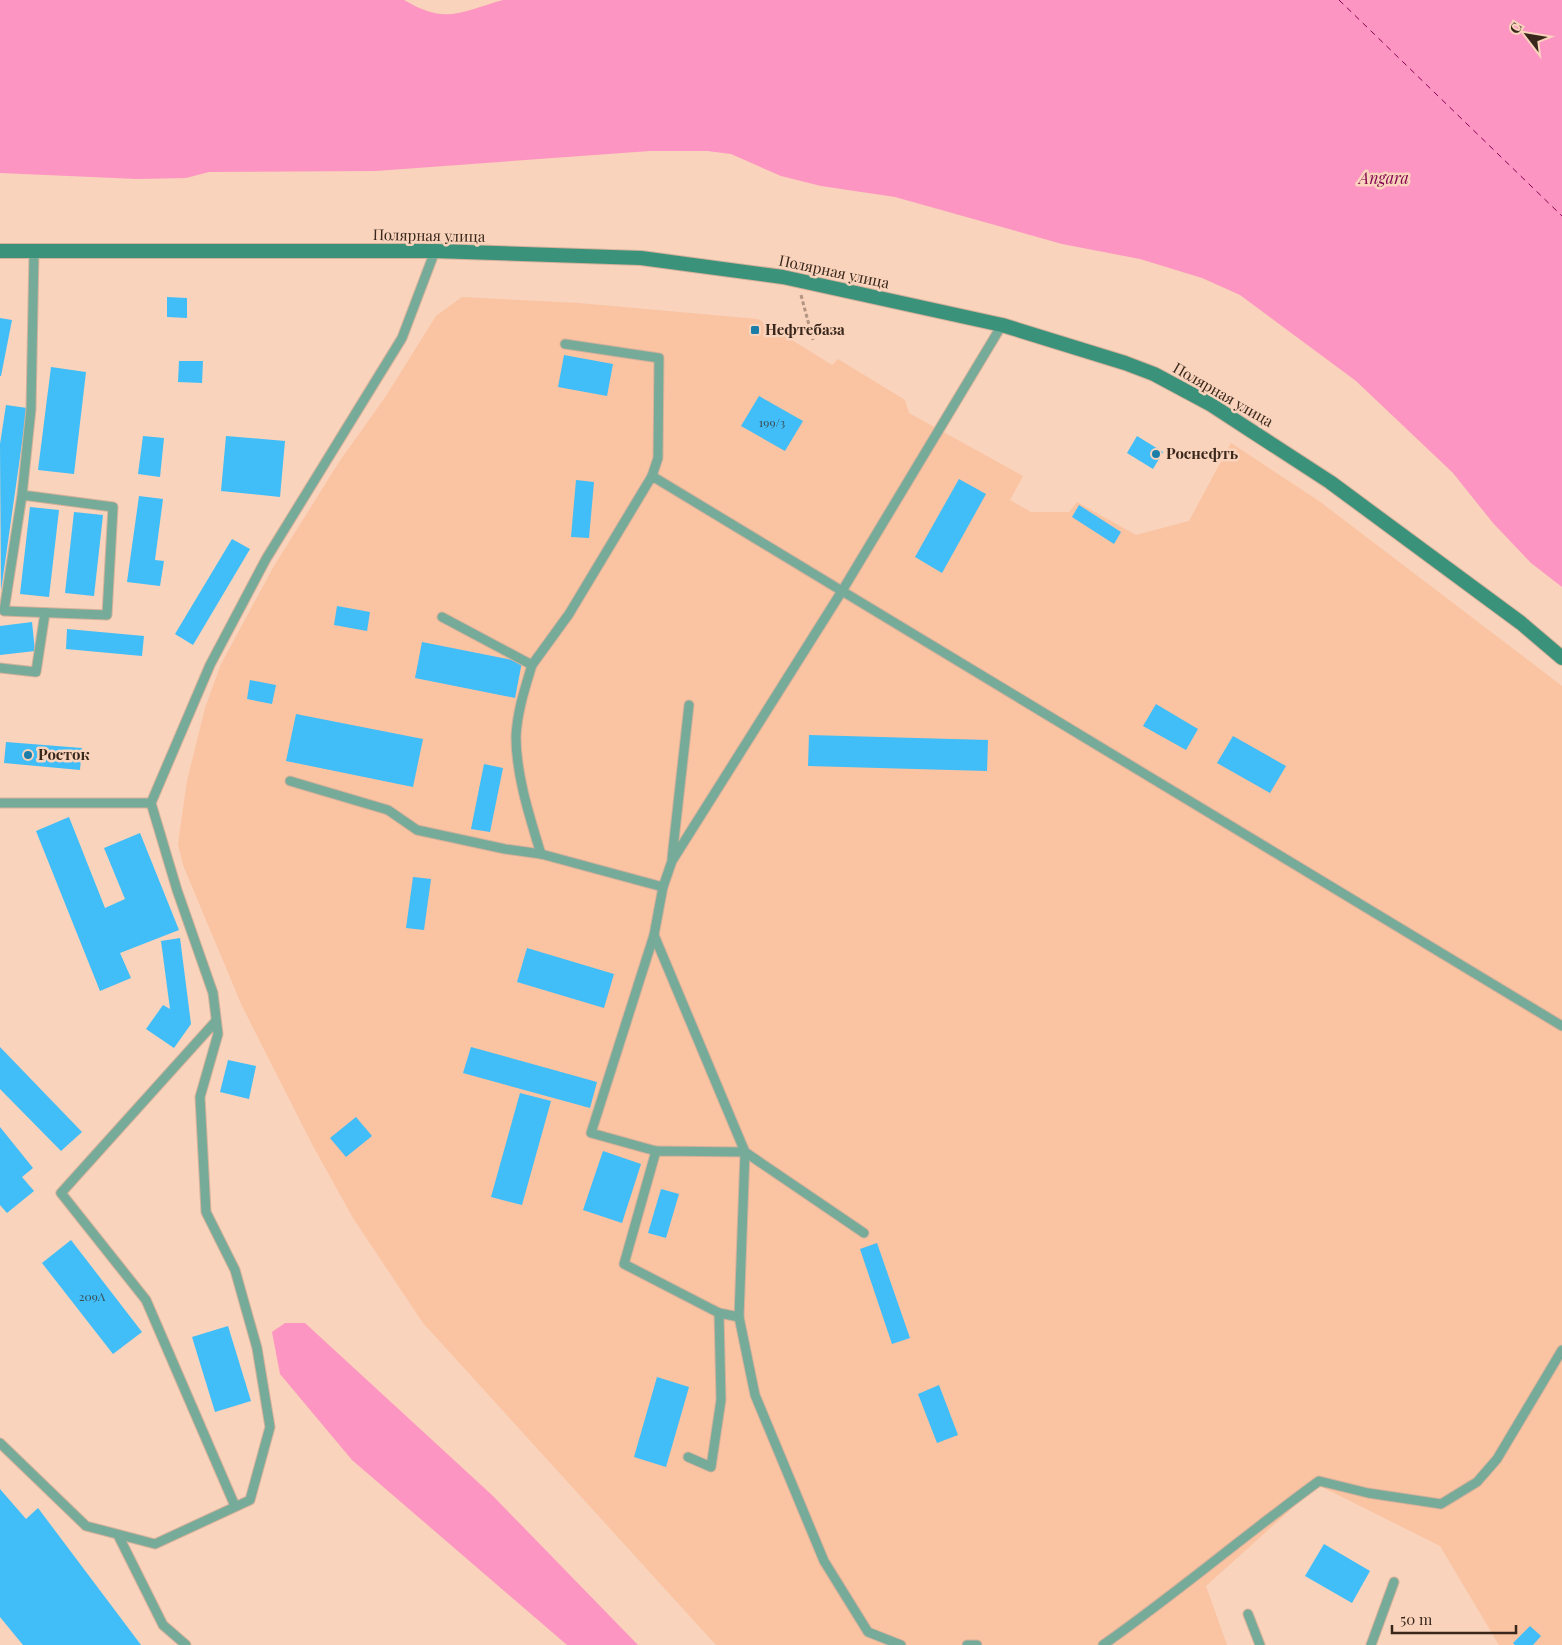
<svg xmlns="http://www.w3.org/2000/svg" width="1562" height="1645" font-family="'Playfair Display',serif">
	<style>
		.built { fill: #fac3a2 }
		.water { fill: #fd95c2 }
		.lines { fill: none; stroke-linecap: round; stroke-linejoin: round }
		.ferry { stroke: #850451; stroke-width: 1; stroke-dasharray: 6 5; stroke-linecap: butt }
		.building { fill: #41bdf7 }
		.service-casing { stroke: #d3b19b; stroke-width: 11 }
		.secondary-casing { stroke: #d3b19b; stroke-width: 16 }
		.path { stroke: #b49582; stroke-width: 3; stroke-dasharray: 4 2.5; stroke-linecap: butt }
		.service { stroke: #76ab9a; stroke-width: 9 }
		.secondary { stroke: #3a927b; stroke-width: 14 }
		.poi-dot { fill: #1a7ea9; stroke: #f9d3bb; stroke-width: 2 }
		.labels { text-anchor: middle; stroke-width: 5; stroke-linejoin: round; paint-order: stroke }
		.number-label { font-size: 12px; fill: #3b4c53 }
		.street-label { font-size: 15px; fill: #39271c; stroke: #f9d3bb }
		.poi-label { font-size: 15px; font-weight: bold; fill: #39271c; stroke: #f9d3bb; text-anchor: start }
		.water-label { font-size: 16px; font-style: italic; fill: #850451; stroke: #f9d3bb }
	</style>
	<rect width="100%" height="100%" fill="#f9d3bb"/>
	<polygon class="built" points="462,297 578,303 758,319 832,365 838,359 905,400 909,413 1023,476 1010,500 1031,512 1069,512 1077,502 1136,535 1189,521 1231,443 1319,501 1562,686 1562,1645 1499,1645 1440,1546 1318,1485 1206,1586 1227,1645 716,1645 423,1323 353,1218 312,1144 242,1006 183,865 178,844 187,781 205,708 221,664 274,566 339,462 386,396 436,316"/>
	<g class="water">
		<path d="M0,0H404C446,25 460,12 503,0H1562V587L1531,563L1493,523L1453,473L1356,381L1240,295L1202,278L1140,259L1062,244L895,197L821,186L781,176L731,154L707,151H650L376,171L209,172L186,178L137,179L0,173Z"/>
		<polygon points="285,1323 305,1323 493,1496 638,1645 567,1645 352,1460 280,1374 272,1332"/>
	</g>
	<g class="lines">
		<polyline class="ferry" points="1339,0 1562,216"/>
	</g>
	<g class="building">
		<polygon points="167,297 187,298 187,318 167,317"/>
		<polygon points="0,318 12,320 1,376 0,376"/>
		<polygon points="564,355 613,364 607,396 558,387"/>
		<polygon points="179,361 203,361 202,383 178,382"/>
		<polygon points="51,367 86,372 74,474 38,470"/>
		<polygon points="759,396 803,421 785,451 741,426"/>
		<polygon points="6,405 27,408 1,591 0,444"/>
		<polygon points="143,436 164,438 160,477 138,474"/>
		<polygon points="226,436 285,441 280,497 221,491"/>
		<polygon points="1137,436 1163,452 1153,469 1127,453"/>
		<polygon points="959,479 986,494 942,573 915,557"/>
		<polygon points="576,480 594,482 589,538 571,537"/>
		<polygon points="139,496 163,499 155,560 164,561 160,586 127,582"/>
		<polygon points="1079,505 1121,532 1114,544 1072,517"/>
		<polygon points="30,507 59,510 49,597 20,594"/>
		<polygon points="74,512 103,515 94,596 65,593"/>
		<polygon points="232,539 250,549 193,645 175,634"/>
		<polygon points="337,606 370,612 367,631 334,625"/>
		<polygon points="32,622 35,651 0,655 0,626"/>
		<polygon points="67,629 144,636 142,656 66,649"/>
		<polygon points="422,642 522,662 515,698 415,678"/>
		<polygon points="250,680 276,685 272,704 247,699"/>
		<polygon points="1156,704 1198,729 1186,750 1143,726"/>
		<polygon points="296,714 423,739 413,787 286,761"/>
		<polygon points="809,735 988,740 987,771 808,766"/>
		<polygon points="1233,736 1286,766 1270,793 1217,763"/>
		<polygon points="6,742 82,748 80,770 4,763"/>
		<polygon points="484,764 503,768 490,832 471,829"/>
		<polygon points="69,817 105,908 125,899 104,848 140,833 179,930 120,953 131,978 100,991 36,831"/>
		<polygon points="413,877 431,879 424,930 406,928"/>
		<polygon points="180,938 191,1024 174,1048 146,1029 163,1005 170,1009 161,941"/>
		<polygon points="527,948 614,974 604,1008 517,982"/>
		<polygon points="0,1047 82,1132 61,1151 0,1089"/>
		<polygon points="471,1047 597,1082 590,1108 463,1073"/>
		<polygon points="228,1060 256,1066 249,1099 220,1092"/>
		<polygon points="520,1093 551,1101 522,1205 491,1197"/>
		<polygon points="356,1117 372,1136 346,1157 330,1138"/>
		<polygon points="0,1127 33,1168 22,1177 34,1191 7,1213 0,1205"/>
		<polygon points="603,1151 641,1164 622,1223 583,1210"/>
		<polygon points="661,1189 679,1194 666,1238 648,1233"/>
		<polygon points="71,1240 142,1332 113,1354 42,1263"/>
		<polygon points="877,1243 910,1338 892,1344 860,1249"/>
		<polygon points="228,1326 251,1401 215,1412 192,1337"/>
		<polygon points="657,1377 689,1387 666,1467 634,1457"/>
		<polygon points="939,1385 958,1435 937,1443 918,1394"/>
		<polygon points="0,1489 26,1519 38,1508 141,1645 23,1645 0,1617"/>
		<polygon points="1324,1544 1370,1571 1352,1603 1305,1576"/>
		<polygon points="1530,1626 1541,1636 1533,1645 1515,1645 1513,1643"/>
	</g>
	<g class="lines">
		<g class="service-casing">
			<g id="service">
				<polyline points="1002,325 842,591 1562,1026"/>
				<polyline points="565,344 659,358 658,458 652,476"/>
				<polyline points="22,495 4,611 107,615 113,507 22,495 31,409 34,252"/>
				<polyline points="442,617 532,665 569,614 652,476 842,591 672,861 663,887 654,935 745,1152 739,1317 755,1395 824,1561 868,1632 901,1645"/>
				<path d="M532,665C525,688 517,712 516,737C516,775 530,818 541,854"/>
				<polyline points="0,668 36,672 45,613"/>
				<polyline points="290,781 388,810 417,830 505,849 541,854 663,887"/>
				<polyline points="0,803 151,803 210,665 266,559 402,338 435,251"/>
				<polyline points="672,858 689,705"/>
				<polyline points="654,935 591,1133 656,1151"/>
				<polyline points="216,1021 61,1193 146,1300 235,1506"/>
				<polyline points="739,1317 719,1313 624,1264 656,1151 745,1152 864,1233"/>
				<polyline points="0,1443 86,1526 155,1544 250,1500 270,1427 257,1348 235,1270 206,1212 200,1097 218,1034 213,993 177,890 151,803"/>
				<polyline points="688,1457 711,1467 721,1400 719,1313"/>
				<polyline points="118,1535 163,1625 186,1645"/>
				<polyline points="1248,1614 1260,1645"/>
				<polyline points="967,1645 977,1645"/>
				<path d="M1103,1645C1177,1593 1246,1534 1319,1481L1368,1493L1441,1504L1477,1482L1497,1459L1562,1350"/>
				<polyline points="1371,1645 1394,1582"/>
			</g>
		</g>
		<g class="secondary-casing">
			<polyline id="secondary" points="0,251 435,251 641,258 783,277 1002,325 1125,363 1154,374 1210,404 1330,482 1521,623 1562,658"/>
		</g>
		<polyline class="path" points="801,295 813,340"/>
		<use href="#service" class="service"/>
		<use href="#secondary" class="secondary"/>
	</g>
	<g class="poi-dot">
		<rect x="750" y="325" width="10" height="10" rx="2.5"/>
		<circle cx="1156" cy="454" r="5"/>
		<circle cx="28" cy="755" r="5"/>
	</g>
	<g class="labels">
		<g class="number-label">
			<text x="772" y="427">199/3</text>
			<text x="92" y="1301">209А</text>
		</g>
		<g class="street-label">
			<text transform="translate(429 236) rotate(1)" y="5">Полярная улица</text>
			<text transform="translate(834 272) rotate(12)" y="5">Полярная улица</text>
			<text transform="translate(1223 395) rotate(30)" y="5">Полярная улица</text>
		</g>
		<g class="poi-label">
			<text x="765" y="335">Нефтебаза</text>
			<text x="1166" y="459">Роснефть</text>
			<text x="38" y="760">Росток</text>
		</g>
		<g class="water-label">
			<text x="1384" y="184">Angara</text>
		</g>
	</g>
	<g transform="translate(1527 35) rotate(301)" stroke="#f9d3bb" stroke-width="4" paint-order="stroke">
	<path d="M0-4L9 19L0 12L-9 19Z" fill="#39271c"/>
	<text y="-8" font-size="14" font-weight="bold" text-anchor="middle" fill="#39271c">С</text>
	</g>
	<path d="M1392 1625v8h124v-8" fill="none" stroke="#39271c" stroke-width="2.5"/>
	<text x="1400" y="1625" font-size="15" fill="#39271c" stroke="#f9d3bb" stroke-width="4" paint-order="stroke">50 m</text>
</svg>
